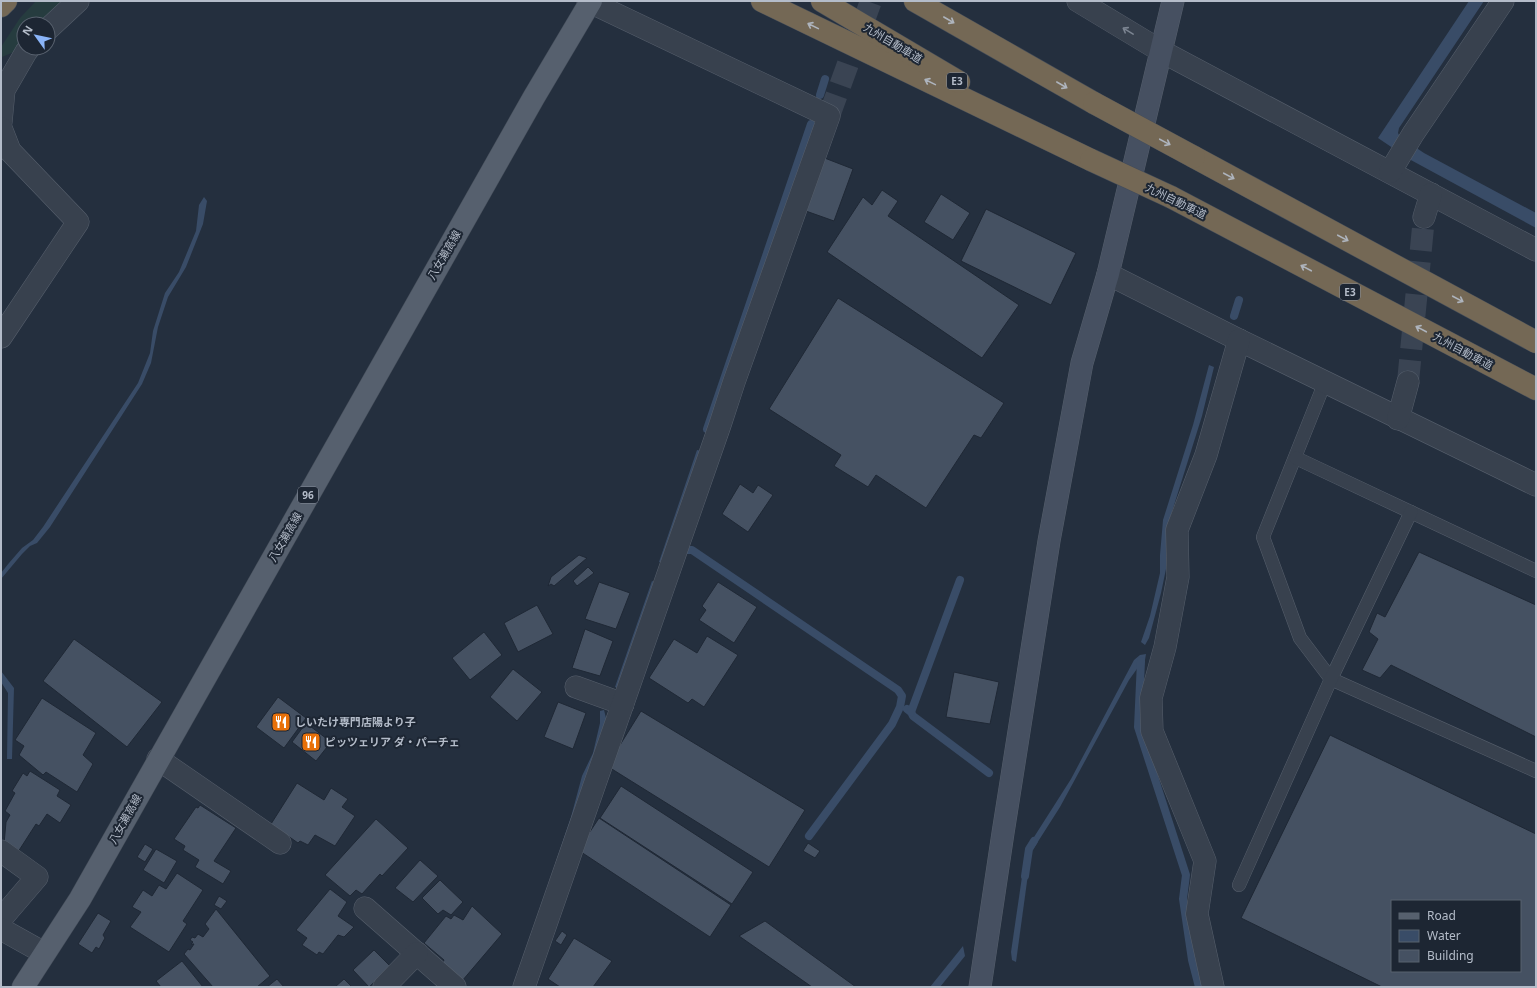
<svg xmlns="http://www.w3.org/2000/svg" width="1537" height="988" font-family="'Noto Sans','Noto Sans JP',sans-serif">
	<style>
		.green { fill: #263c3f }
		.water { fill: #394c67 }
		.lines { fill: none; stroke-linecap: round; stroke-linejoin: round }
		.stream { stroke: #394c67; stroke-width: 8 }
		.building { fill: #455162; stroke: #1f2835; fill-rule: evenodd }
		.street-tunnel { stroke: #3a4453; stroke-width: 22; stroke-dasharray: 22 11; stroke-linecap: butt }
		.lane-casing { stroke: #565f6c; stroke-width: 14 }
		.street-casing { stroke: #565f6c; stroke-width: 23 }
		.secondary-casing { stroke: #565f6c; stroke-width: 23 }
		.primary-casing { stroke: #414a57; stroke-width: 23 }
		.highway-casing { stroke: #434c59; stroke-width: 23 }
		.lane { stroke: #38414e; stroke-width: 13 }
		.street { stroke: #38414e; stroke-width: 22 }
		.secondary { stroke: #465061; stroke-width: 22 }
		.primary { stroke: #56606e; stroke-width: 22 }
		.highway { stroke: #746855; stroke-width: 22 }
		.highway-bridge-casing { stroke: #434c59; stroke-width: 23; stroke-linecap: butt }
		.highway-bridge { stroke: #746855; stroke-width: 22 }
		.oneway { stroke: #aeb4bd }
		.oneway2 { stroke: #7c8592 }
		.labels { text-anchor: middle; stroke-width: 4; stroke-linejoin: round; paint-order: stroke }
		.shield { fill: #1d2633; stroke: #878f9c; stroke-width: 1 }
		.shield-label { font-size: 10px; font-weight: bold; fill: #b4bcc9 }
		.street-label { font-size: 11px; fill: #b4bcc9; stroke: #1d2633 }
		.poi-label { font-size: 11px; font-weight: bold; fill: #b4bcc9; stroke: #1d2633; text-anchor: start }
	</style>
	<rect width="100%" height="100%" fill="#242f3e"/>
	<polygon class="green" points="36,1 65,1 41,24 24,24 24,41 14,52 2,57 1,47 20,18"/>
	<g class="water">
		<polygon points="1469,1 1484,1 1399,128 1398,133 1400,137 1424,153 1536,213 1536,228 1409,159 1378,138"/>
		<polygon points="204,197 207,201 203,224 186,267 168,297 158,327 151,363 142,384 50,527 37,543 30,546 22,554 1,579 1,573 9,563 22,548 33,540 43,527 138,383 150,353 153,331 165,293 179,272 196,231 199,205"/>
		<polygon points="1209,365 1214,367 1202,416 1170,518 1166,569 1161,593 1149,638 1145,645 1141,642 1150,616 1160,573 1160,555 1163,520 1193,425"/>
		<polygon points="697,450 702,451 664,564 659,562"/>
		<polygon points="652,581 657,583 620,689 615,687"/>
		<polygon points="1146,654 1144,666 1139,666 1129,680 1060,807 1032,851 1027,848 1071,779 1134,660 1140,655"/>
		<polygon points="1,671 14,688 12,759 7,759 8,693 1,682"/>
		<polygon points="604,710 607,722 529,942 571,817 582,776 593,753 600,723 600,711"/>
		<polygon points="1024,863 1029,867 1016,962 1012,960 1011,952"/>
		<polygon points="963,946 965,956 940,987 930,987"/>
	</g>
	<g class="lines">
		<g class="stream">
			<polyline points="820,95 825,79"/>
			<polyline points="1234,316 1239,300"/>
			<polyline points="707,429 811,124"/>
			<polyline points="687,550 692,550 898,690 902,696 900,707 892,724 809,836"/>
			<polyline points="1141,661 1138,727 1186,875 1183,899 1192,960 1199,987"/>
			<polyline points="907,709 911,712 913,716 989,773"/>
			<polyline points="911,712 960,580"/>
			<polyline points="1025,876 1029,849 1034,841"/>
		</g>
	</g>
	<g class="building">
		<polygon points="822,157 853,169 834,221 803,210"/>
		<polygon points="882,190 898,201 888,216 1019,305 982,358 827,252 863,197 872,205"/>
		<polygon points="941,194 970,213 953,240 924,222"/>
		<polygon points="986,209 1076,253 1051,305 961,261"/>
		<polygon points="838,298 1004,403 981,438 974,435 926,508 876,475 868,487 834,466 841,455 769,409"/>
		<polygon points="740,484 753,493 758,485 773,495 748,532 722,514"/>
		<polygon points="1419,552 1536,605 1536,737 1391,665 1380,678 1362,670 1378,639 1369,632 1377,613 1385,617"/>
		<polygon points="579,555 587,558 554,586 551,584 548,586 551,577"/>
		<polygon points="588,567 594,573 577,586 573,581"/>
		<polygon points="599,582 630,593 616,629 585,619"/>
		<polygon points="718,582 757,607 734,643 699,620 706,610 702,606"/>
		<polygon points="537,605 553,634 518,652 504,623"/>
		<polygon points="585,629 613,641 600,676 572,668"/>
		<polygon points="484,632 502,655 470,680 452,658"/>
		<polygon points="707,636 738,655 704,707 692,699 688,703 649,678 674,639 697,653"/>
		<polygon points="74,639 162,702 127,747 43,681"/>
		<polygon points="513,669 542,692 517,721 490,697"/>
		<polygon points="954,672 999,682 990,724 946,717"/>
		<polygon points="278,697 306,718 284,748 256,727"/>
		<polygon points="42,698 96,733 83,755 93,764 77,792 46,772 43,775 19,755 24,746 15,740"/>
		<polygon points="558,702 586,713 573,749 544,737"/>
		<polygon points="641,711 805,810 769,867 607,766"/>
		<polygon points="306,723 331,742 316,761 292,742"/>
		<path d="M1330,735L1536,834V987H1382L1241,918ZM1392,901H1520V971H1392Z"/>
		<polygon points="30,771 60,790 57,796 71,805 60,823 47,814 39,826 36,824 18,852 4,844 6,822 10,815 5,811 15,793 12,791 23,773 27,776"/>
		<polygon points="297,783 324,800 331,788 348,799 342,807 355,816 335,846 315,835 308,845 300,841 298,843 271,824"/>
		<polygon points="621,786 753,872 732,904 600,818"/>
		<polygon points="200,805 236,828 214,861 231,871 223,884 195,867 199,860 183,850 185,846 174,839 196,807 198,808"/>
		<polygon points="599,818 731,905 710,937 578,850"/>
		<polygon points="376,819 408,848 382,876 380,874 362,894 356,890 350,896 325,875"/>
		<polygon points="808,843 820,851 815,858 803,851"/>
		<polygon points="145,844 153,849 145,862 137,857"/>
		<polygon points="156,849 177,861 164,883 143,870"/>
		<polygon points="420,860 438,876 413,902 395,888"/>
		<polygon points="177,873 203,890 183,921 187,924 169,952 130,927 141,912 132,907 143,890 152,896 159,885 166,889"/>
		<polygon points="440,880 463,902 451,915 443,910 438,914 422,898"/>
		<polygon points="330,889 347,902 338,916 354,927 344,937 338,935 323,954 319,952 317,955 302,945 307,938 296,930"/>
		<polygon points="219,896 227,901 221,909 214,905"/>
		<polygon points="472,906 502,934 462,981 442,964 444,960 424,943 446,916 451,919 454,915 463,920"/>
		<polygon points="216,909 270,976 257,987 213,987 184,954 188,949 190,950 194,944 191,944 193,942 190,940 192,937 195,938 198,934 203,937 209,929 205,924"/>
		<polygon points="98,913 111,921 103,935 105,938 99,949 96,947 92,953 78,944"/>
		<polygon points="765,921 856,987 812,987 739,936"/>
		<polygon points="562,931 567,935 561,945 555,941"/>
		<polygon points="574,938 612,961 593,987 560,987 548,979"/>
		<polygon points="374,950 391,967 369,987 353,970"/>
		<polygon points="182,961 203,987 161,987 156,981"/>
		<polygon points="277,979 284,987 267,987"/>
		<polygon points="344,979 352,987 335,987"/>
	</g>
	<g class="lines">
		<g class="street-tunnel">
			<polyline points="829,116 871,1"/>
			<polyline points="1408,382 1424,217"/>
		</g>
		<g class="lane-casing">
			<g id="lane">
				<polyline points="1325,382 1263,537 1300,638 1331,679 1536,771"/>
				<polyline points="1296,458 1536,571"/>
				<polyline points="1239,885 1331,679 1411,512"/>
			</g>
		</g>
		<g class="street-casing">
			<g id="street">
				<polyline points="1078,1 1161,51 1536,250"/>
				<polyline points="48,29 78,1"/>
				<polyline points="1,122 4,90 26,52 29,48"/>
				<polyline points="1,128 10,151 78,222 1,337"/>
				<polyline points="1390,172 1413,134 1503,1"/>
				<polyline points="1424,217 1431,194"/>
				<polyline points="1108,274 1239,340 1536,485"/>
				<polyline points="1398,419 1408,382"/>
				<polyline points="576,687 623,704"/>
				<polyline points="158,759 280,843"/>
				<polyline points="1,851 37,877 1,919"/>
				<polyline points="365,908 455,987"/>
				<polyline points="1,929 44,953"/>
				<polyline points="384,987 417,953"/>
				<polyline points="524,987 720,425 734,382 829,116 588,1"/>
				<polyline points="1213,987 1197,914 1205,861 1152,731 1151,698 1165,647 1178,577 1177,530 1206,455 1239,340"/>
			</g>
		</g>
		<g class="secondary-casing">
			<polyline id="secondary" points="980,987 1003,833 1049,541 1082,363 1108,274 1173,1"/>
		</g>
		<g class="primary-casing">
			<polyline id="primary" points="23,987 80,899 534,97 591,1"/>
		</g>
		<g class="highway-casing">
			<g id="highway">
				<polyline points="762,1 1091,160"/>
				<polyline points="822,1 959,82"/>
				<polyline points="915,1 1094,103"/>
				<polyline points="1,6 6,1"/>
				<polyline points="1194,157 1536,342"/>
				<polyline points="1171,197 1536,389"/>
			</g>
		</g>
		<use href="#lane" class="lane"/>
		<use href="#street" class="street"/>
		<use href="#secondary" class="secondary"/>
		<use href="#primary" class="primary"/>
		<use href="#highway" class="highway"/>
		<g class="highway-bridge-casing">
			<g id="highway-bridge">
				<polyline points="1094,103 1194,157"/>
				<polyline points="1091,160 1171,197"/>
			</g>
		</g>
		<use href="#highway-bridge" class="highway-bridge"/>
	</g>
	<defs><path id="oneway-shaft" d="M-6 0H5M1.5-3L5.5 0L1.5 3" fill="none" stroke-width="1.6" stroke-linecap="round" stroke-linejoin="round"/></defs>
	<g class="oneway">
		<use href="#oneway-shaft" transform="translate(949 20) rotate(30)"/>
		<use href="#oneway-shaft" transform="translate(813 26) rotate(-154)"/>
		<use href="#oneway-shaft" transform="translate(930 82) rotate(-154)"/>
		<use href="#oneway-shaft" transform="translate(1062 85) rotate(30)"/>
		<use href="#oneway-shaft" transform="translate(1165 142) rotate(28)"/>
		<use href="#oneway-shaft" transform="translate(1229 176) rotate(28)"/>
		<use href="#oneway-shaft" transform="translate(1343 238) rotate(28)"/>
		<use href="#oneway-shaft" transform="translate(1306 268) rotate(-152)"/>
		<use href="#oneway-shaft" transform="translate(1458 299) rotate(28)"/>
		<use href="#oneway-shaft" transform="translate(1421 329) rotate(-152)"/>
	</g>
	<use class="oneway2" href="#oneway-shaft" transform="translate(1128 31) rotate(-149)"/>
	<defs>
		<g id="restaurant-square" transform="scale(1)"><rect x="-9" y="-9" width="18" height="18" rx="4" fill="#e8710a" stroke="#1d2633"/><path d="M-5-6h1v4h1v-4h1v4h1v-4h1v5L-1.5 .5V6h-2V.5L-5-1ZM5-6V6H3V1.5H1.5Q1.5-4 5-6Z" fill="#fff"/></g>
	</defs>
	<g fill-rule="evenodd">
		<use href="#restaurant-square" x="281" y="722"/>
		<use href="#restaurant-square" x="311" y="742"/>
	</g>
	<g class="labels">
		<g class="shield">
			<rect x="947" y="73" width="20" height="16" rx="3"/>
			<rect x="1340" y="284" width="20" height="16" rx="3"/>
			<rect x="298" y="487" width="20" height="16" rx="3"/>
		</g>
		<g class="shield-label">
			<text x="957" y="85">E3</text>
			<text x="1350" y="296">E3</text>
			<text x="308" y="499">96</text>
		</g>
		<g class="street-label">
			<text transform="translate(893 43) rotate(31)" y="4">九州自動車道</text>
			<text transform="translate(1176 201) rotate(26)" y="4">九州自動車道</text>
			<text transform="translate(444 255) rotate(-60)" y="4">八女瀬高線</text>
			<text transform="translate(1463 351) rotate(28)" y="4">九州自動車道</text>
			<text transform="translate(285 537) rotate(-60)" y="4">八女瀬高線</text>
			<text transform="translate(125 819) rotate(-61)" y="4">八女瀬高線</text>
		</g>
		<g class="poi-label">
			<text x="295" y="726">しいたけ専門店陽より子</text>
			<text x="325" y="746">ピッツェリア ダ・パーチェ</text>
		</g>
	</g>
	<rect width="1537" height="988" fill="none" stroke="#b4bcc9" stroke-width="4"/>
	<rect x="1391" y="900" width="130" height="72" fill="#1d2633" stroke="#59626f"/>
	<rect x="1399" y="913" width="20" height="6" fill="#56606e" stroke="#59626f"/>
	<text x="1427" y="920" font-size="12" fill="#b4bcc9">Road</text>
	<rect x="1399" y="930" width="20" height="12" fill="#394c67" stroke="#59626f"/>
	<text x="1427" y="940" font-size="12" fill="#b4bcc9">Water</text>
	<rect x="1399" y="950" width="20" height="12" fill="#455162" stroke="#59626f"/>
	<text x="1427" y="960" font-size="12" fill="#b4bcc9">Building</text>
	<g transform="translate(36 36) rotate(303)"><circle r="19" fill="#1d2633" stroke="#59626f"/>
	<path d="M0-3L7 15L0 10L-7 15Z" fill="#8ab4f8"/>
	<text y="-6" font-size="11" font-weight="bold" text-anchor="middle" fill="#b4bcc9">N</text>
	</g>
</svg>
